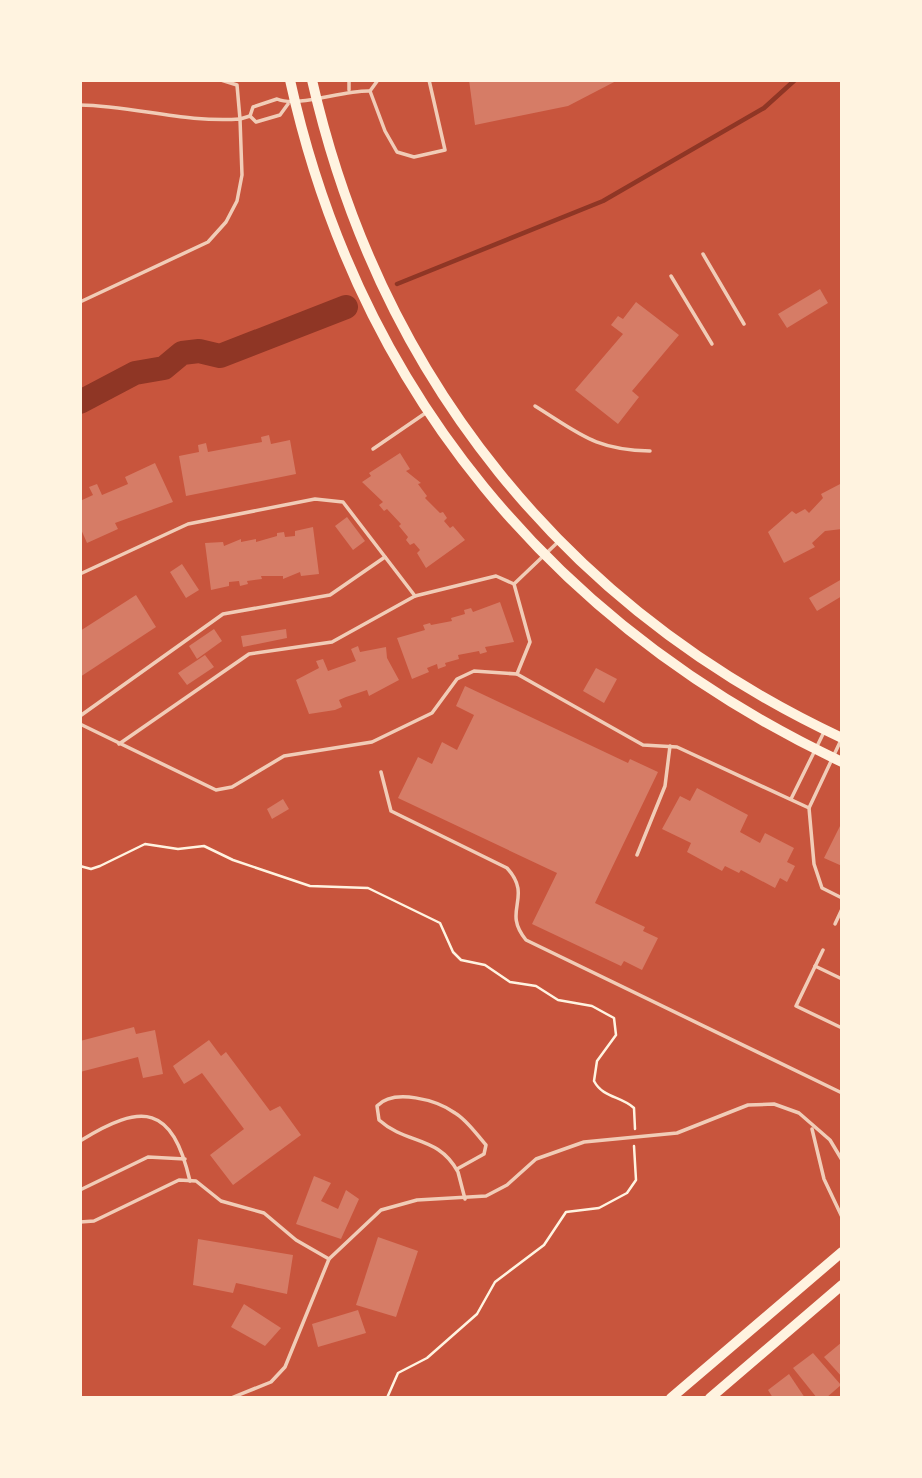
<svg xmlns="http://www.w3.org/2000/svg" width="922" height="1478" font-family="'DM Sans',sans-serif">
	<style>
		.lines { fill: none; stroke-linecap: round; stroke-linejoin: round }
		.stream { stroke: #8f3625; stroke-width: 4.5 }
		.river { stroke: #8f3625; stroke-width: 24 }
		.building { fill: #d67c66 }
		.path { stroke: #fff3e0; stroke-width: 2.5 }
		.service { stroke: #f1ccb7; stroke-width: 3.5 }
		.secondary { stroke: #fff3e0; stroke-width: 10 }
	</style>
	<rect width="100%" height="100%" fill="#c8553d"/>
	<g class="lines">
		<polyline class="stream" points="397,284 603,201 764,108 795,80"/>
		<polyline class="river" points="80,402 135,373 164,368 182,353 199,351 220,356 346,307"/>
	</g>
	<g class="building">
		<polygon points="469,80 618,80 568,106 475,125"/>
		<polygon points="820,289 828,303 787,328 778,314"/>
		<polygon points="636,302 679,335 632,391 639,397 618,424 575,390 623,334 611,325 618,316 623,319"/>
		<polygon points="269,435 271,444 290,440 296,474 186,496 179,456 199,452 198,445 206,443 208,452 262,442 261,437"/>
		<polygon points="400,453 410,469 406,471 421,483 418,484 427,496 425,498 440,513 443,512 447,518 444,521 450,528 453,526 465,540 426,568 417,553 420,550 414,543 410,545 406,540 408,537 399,526 401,524 387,509 384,511 379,505 383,502 362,482 371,476 369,473"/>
		<polygon points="155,463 173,502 115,523 118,529 87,543 80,527 80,501 93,495 89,487 97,484 102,495 128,484 125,477"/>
		<polygon points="842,483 842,529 825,531 812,543 815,547 784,563 768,532 792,511 796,514 805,509 809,513 823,498 821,494"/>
		<polygon points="347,517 365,541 353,550 335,526"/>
		<polygon points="313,527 319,574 301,576 300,572 283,579 283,576 261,576 262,579 247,581 248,584 240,586 239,581 229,582 229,586 211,590 205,543 223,542 224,546 241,539 241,542 256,539 256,542 277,536 277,533 284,532 285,537 295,536 295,531"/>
		<polygon points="182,564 199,590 186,598 170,572"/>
		<polygon points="842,579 842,596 817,611 809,598"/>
		<polygon points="136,595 156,627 80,677 80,631"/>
		<polygon points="500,602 514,642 485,647 487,652 480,654 479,651 458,655 459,659 445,663 446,666 438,669 437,664 427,668 429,672 412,679 397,638 425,630 423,625 430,623 431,625 452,621 451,618 465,614 464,610 471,608 473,612"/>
		<polygon points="214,629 222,641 197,659 189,646"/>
		<polygon points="286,629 287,638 243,647 241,636"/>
		<polygon points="358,646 360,652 386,647 387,658 399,680 369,696 367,690 346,697 339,700 342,707 335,710 309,714 296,680 319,668 316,661 323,659 328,671 356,661 351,649"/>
		<polygon points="205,655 214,667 187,685 178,673"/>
		<polygon points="596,668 617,679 604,703 583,691"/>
		<polygon points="465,686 628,763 630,759 658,772 595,903 645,927 643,931 658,938 642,970 624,961 621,966 532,924 557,873 398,798 418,757 432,764 442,742 457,750 474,715 456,706"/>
		<polygon points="697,788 748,815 740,832 760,843 765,833 794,848 787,862 795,866 787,882 780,878 775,888 741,870 739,873 725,866 722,871 687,852 691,843 662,829 680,796 690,801"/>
		<polygon points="283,799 289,809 272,819 267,809"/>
		<polygon points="842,822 842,866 824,858"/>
		<polygon points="134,1027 136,1034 155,1030 163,1074 143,1078 138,1057 80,1072 80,1041"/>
		<polygon points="209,1040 221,1056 226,1052 270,1111 280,1106 301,1135 233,1185 210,1155 244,1129 202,1073 184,1084 173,1066"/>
		<polygon points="314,1176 331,1183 321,1201 338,1209 346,1190 359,1199 341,1239 296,1224"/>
		<polygon points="378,1237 418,1251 396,1317 356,1305"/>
		<polygon points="198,1239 293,1255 287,1294 236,1283 233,1293 193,1285"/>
		<polygon points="244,1304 281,1328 265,1346 231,1327"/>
		<polygon points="358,1310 366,1333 318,1347 312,1324"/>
		<polygon points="842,1342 842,1377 824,1357"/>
		<polygon points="813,1353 841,1385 826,1398 817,1398 793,1368"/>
		<polygon points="789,1374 805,1398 773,1398 768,1390"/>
	</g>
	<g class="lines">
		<g class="path">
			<path d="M80,866L91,869L100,866L145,844L178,849L204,846L233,860L310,886L368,888L440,923L453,952L461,960L485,965L510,982L536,986L558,1000L592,1006L614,1018L616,1035L597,1061L594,1081C603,1098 621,1096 634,1108L635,1129"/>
			<polyline points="387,1398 398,1373 427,1358 477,1314 495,1282 544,1245 566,1212 599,1208 627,1193 636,1180 634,1146"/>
		</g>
		<g class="service">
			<polyline points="221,80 237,85 240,119 250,116 256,122 280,115 288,104"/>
			<polyline points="349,90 349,80"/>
			<polyline points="370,91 378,80"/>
			<path d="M80,105C134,106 185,123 240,119L242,175L237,201L226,222L208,242L80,302"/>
			<path d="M250,116L253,107L277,99C298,108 342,90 370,91L385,131L397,152L414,157L445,150L429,80"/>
			<polyline points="703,254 744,324"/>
			<polyline points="671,276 712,344"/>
			<path d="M535,406C580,434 595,450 650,451"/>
			<polyline points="373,449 427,412"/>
			<polyline points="558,542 514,584 530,642 517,674 643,745 677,747 809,808 814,864 822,888 842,898"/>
			<polyline points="80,574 188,524 315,499 343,502 415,596 496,576 514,584"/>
			<polyline points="80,716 223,614 330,595 385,557"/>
			<polyline points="80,724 216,790 232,787 284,756 372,742 432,713 457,679 474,671 517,674"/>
			<polyline points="119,744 249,654 332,642 415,596"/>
			<path d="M381,772L391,811L507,868C534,898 501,910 526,940L842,1093"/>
			<polyline points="791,799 825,730"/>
			<polyline points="809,808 841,740"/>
			<polyline points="637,855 665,786 670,746"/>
			<polyline points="835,924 842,909"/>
			<polyline points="823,950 796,1006 842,1028"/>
			<polyline points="815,966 842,979"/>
			<polyline points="812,1129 824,1179 842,1217"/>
			<path d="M80,1141C143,1102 172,1105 190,1181"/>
			<path d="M457,1169L484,1154L486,1145C477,1135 467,1120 455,1113C437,1100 394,1088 377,1106L379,1120C407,1145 438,1135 458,1172L465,1199"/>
			<polyline points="80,1190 148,1157 185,1159"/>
			<polyline points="80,1222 94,1221 179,1180 196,1181 221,1201 264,1213 296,1240 329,1259"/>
			<polyline points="231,1398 271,1382 285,1367 329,1259 381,1210 417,1200 486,1196 507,1185 536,1159 584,1142 677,1133 748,1105 774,1104 799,1113 830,1140 842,1160"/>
		</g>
		<g class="secondary">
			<path d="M290,80C359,393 555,626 842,762"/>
			<path d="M312,80C380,378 565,608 842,738"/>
			<polyline points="671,1398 842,1252"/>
			<polyline points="710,1398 842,1285"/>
		</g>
	</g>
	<rect width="922" height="1478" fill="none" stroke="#fff3e0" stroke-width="164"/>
</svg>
